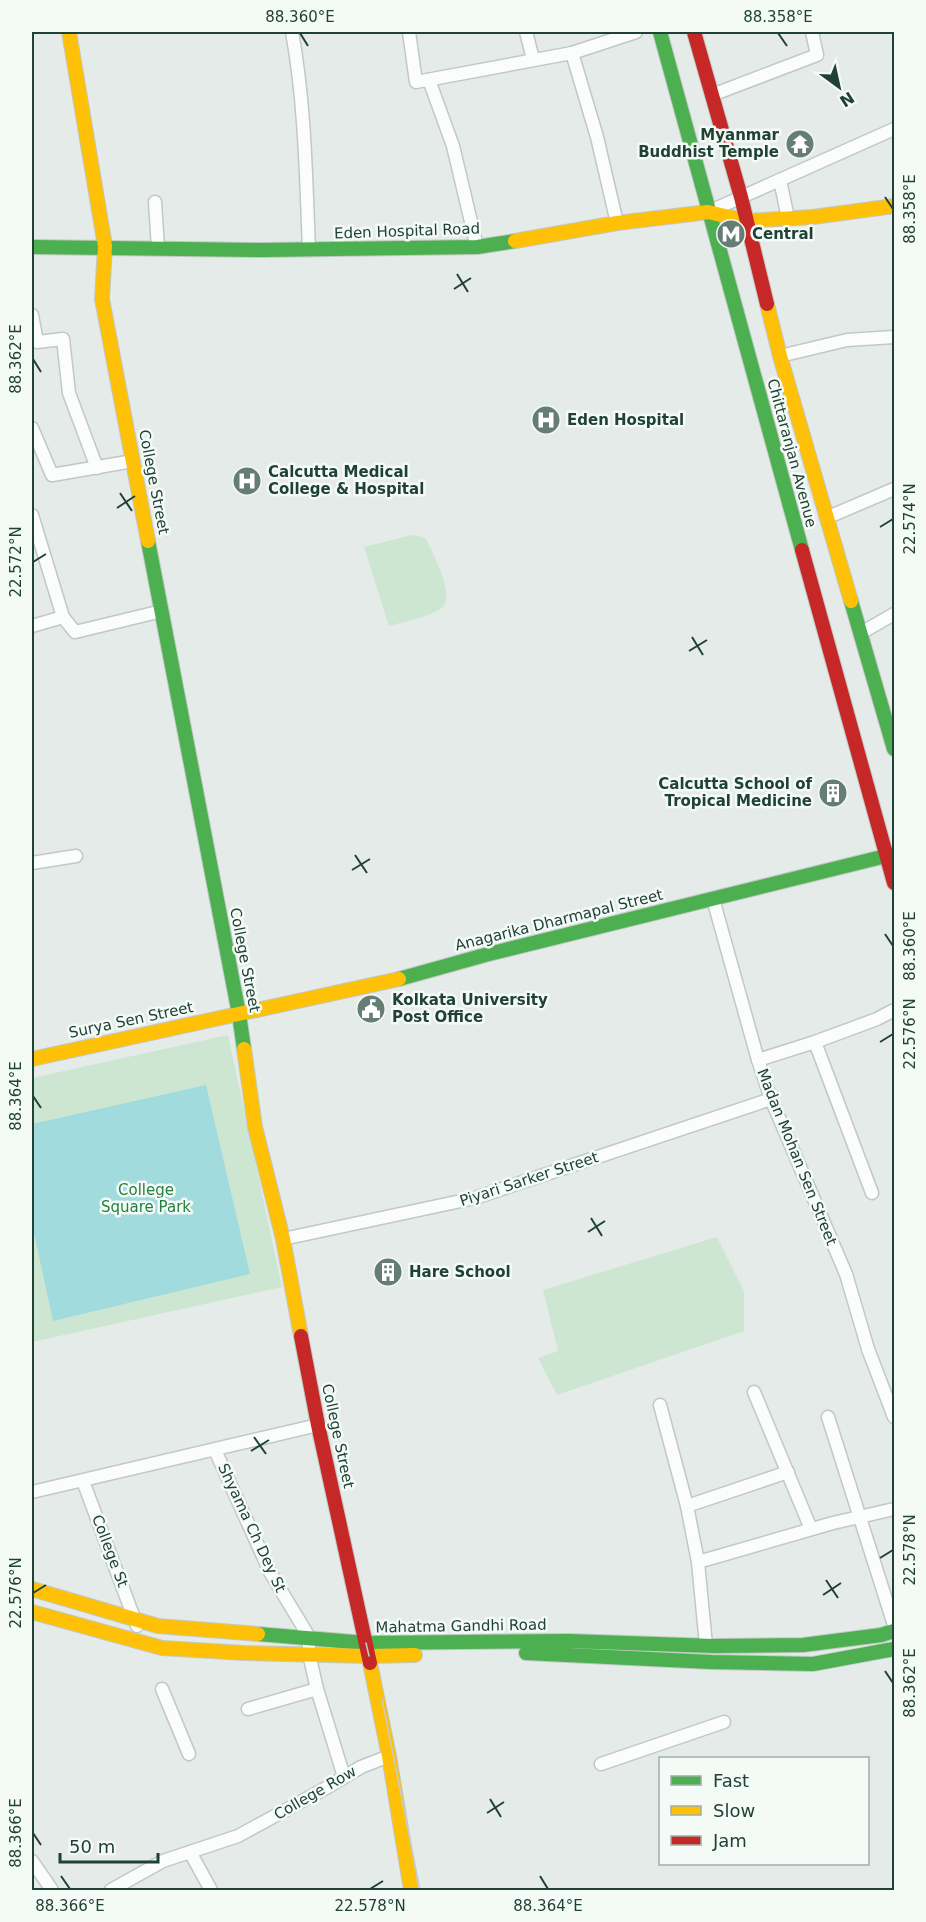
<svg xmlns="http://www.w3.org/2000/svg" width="926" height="1922" font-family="'DejaVu Sans',sans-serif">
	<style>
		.green { fill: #cde6d2 }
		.water { fill: #a1dbde }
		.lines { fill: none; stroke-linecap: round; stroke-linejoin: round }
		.street-casing { stroke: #c2c8c5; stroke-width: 15 }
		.fast-casing { stroke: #c0c9c5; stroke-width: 16 }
		.slow-casing { stroke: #c0c9c5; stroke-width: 16 }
		.jam-casing { stroke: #c0c9c5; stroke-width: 16 }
		.street { stroke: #fbfcfc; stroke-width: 12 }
		.fast { stroke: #4caf50; stroke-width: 14 }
		.slow { stroke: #ffc107; stroke-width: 14 }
		.jam { stroke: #c62828; stroke-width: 14 }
		.tram { stroke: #c7ccca; stroke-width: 1.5 }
		.ticks { fill: none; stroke: #204236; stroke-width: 2 }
		.labels { text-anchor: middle; stroke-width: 5; stroke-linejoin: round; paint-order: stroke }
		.poi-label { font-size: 15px; font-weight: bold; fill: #204236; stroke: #f4faf6; text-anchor: start }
		.street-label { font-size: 15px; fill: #204236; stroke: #f4faf6 }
		.park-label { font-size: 15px; fill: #257e3f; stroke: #f4faf6 }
		.neatline { fill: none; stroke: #204236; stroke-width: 2 }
		.ticks-label { font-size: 15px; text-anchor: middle; fill: #204236 }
	</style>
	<rect width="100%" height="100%" fill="#e5ebe8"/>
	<g class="green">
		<path d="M412,535L424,537L427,541C433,554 455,596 443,607C433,616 403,622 389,626L364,547Z"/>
		<polygon points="228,1035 282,1287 32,1342 32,1078"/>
		<polygon points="717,1237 744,1291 744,1331 557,1395 538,1358 558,1351 543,1290"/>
	</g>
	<polygon class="water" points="206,1085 250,1274 53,1321 32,1224 32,1124"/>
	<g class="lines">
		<g class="street-casing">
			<g id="street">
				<path d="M292,32C305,103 306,177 309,250"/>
				<polyline points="409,32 416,82 572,53 636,32"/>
				<polyline points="526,32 533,59"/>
				<polyline points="572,53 597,137 617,223"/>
				<polyline points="429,80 453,146 477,247"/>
				<polyline points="712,95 817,55 812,32"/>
				<polyline points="780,180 788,218"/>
				<polyline points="155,202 158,248"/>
				<polyline points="708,212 894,129"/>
				<polyline points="32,315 37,342 63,339 69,393 97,468"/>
				<polyline points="780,356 847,340 894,337"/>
				<polyline points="32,428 52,475 133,461"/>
				<polyline points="32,515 63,617"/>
				<polyline points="826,518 894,489"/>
				<polyline points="32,626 63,617 75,632 162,611"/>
				<polyline points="861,633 894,614"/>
				<polyline points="32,863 76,856"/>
				<polyline points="713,899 758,1060 771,1099 846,1274 868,1349 894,1417"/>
				<polyline points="815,1042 877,1019 894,1010"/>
				<polyline points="758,1060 815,1042 872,1193"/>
				<polyline points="283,1239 475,1198 771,1099"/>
				<polyline points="754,1392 811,1529"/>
				<polyline points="660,1405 687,1506 698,1562 706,1645"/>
				<polyline points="828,1417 894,1625"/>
				<polyline points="215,1450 270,1572 309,1637 309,1654 317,1689"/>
				<polyline points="83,1481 137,1626"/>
				<polyline points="32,1492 318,1425"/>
				<polyline points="687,1506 788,1472"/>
				<polyline points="698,1562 833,1523 894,1509"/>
				<polyline points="162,1689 189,1754"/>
				<polyline points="248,1709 317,1689 344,1777"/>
				<polyline points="601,1764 724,1722"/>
				<polyline points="190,1852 211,1890"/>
				<polyline points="32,1861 52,1890"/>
				<polyline points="111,1890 163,1861 238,1836 326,1788 361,1767 389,1756"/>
			</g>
		</g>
		<g class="fast-casing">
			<g id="fast">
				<polyline points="660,32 802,550"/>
				<polyline points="32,247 263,250 477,247 515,241"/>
				<polyline points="148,541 239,1014 244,1049"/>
				<polyline points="851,601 894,749"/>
				<polyline points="399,979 485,955 894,854"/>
				<polyline points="258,1634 366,1643 568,1641 714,1646 803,1645 881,1635 894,1631"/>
				<polyline points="526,1653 711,1662 813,1664 894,1649"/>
			</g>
		</g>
		<g class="slow-casing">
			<g id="slow">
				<polyline points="69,32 105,246 102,299 148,541"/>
				<polyline points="515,241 617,223 708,212 747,221 813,217 894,206"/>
				<polyline points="767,304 780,356 851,601"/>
				<polyline points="244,1049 255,1127 283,1239 301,1336"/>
				<polyline points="32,1059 399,979"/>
				<polyline points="32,1589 158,1626 258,1634"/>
				<polyline points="32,1612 162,1648 244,1653 369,1656 415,1655"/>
				<polyline points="370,1663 389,1756 411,1890"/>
			</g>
		</g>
		<g class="jam-casing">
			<g id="jam">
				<polyline points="694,32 741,197 767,304"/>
				<polyline points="802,550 894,883"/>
				<polyline points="301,1336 318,1425 370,1663"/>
			</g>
		</g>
		<use href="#street" class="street"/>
		<use href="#fast" class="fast"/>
		<use href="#slow" class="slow"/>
		<use href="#jam" class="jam"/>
		<g class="tram">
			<polyline points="366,1643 369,1656"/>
			<polyline points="382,1699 420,1890"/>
		</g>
	</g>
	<path class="ticks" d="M300,33L308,46M778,33L787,46M885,197L893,209M457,274L468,292M454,289L471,278M33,359L41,372M120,493L132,511M117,508L135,496M880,527L893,519M33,562L46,554M692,637L703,655M689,651L707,640M355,855L367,873M352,870L370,859M885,934L893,946M880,1042L893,1034M33,1096L41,1108M591,1218L602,1236M588,1232L605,1221M254,1437L266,1454M251,1451L269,1440M880,1558L893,1550M826,1580L838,1598M33,1593L46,1585M823,1595L841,1583M885,1671L893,1683M490,1799L501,1817M487,1813L504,1802M33,1833L41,1845M61,1876L70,1889M540,1876L548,1889M370,1889L383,1881"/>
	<defs>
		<g id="temple-disc" transform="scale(1.5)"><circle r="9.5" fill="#657d74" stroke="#f4faf6"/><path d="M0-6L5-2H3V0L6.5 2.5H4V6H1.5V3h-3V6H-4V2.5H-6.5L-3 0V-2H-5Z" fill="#fff"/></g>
		<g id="metro-disc" transform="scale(1.5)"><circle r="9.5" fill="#657d74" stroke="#f4faf6"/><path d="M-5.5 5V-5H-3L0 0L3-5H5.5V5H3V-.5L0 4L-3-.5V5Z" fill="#fff"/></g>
		<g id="hospital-disc" transform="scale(1.5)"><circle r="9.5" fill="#657d74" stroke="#f4faf6"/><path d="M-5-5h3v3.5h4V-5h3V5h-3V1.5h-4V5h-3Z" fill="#fff"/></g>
		<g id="building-disc" transform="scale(1.5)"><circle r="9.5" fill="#657d74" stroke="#f4faf6"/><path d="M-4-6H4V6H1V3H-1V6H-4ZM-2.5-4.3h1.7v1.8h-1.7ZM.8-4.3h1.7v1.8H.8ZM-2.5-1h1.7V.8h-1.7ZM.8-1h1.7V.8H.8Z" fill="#fff"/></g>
		<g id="civic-disc" transform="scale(1.5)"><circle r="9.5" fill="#657d74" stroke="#f4faf6"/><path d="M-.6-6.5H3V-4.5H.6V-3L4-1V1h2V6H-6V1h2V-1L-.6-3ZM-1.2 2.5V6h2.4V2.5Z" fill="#fff"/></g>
	</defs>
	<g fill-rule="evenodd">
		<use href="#temple-disc" x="800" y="144"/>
		<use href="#metro-disc" x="731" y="234"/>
		<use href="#hospital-disc" x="546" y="420"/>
		<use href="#hospital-disc" x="247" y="481"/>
		<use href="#building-disc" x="833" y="793"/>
		<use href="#civic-disc" x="371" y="1009"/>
		<use href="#building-disc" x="388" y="1272"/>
	</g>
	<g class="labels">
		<g class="poi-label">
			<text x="779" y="140" text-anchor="end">Myanmar<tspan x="779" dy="17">Buddhist Temple</tspan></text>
			<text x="752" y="239">Central</text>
			<text x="567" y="425">Eden Hospital</text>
			<text x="268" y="477">Calcutta Medical<tspan x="268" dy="17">College &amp; Hospital</tspan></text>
			<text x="812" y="789" text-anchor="end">Calcutta School of<tspan x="812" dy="17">Tropical Medicine</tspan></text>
			<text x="392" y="1005">Kolkata University<tspan x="392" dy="17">Post Office</tspan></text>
			<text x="409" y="1277">Hare School</text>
		</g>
		<g class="street-label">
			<text transform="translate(407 231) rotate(-2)" y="5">Eden Hospital Road</text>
			<text transform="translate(792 453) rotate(75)" y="5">Chittaranjan Avenue</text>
			<text transform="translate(154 482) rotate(79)" y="5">College Street</text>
			<text transform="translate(559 920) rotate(-14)" y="5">Anagarika Dharmapal Street</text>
			<text transform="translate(245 960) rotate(79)" y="5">College Street</text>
			<text transform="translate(131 1020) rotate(-12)" y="5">Surya Sen Street</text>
			<text transform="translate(797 1157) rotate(68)" y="5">Madan Mohan Sen Street</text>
			<text transform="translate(529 1179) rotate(-18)" y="5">Piyari Sarker Street</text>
			<text transform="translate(338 1436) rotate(78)" y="5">College Street</text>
			<text transform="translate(252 1528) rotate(65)" y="5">Shyama Ch Dey St</text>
			<text transform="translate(110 1551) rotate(69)" y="5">College St</text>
			<text transform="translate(461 1626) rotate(-1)" y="5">Mahatma Gandhi Road</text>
			<text transform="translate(315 1793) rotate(-30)" y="5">College Row</text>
		</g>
		<g class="park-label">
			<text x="146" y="1195">College<tspan x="146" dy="17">Square Park</tspan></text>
		</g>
	</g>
	<rect width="926" height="1922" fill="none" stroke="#f4faf6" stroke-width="66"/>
	<rect x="659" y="1757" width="210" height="108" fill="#f4faf6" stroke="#9fb0a9" stroke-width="1.5"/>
	<rect x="671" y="1776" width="30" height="9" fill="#4caf50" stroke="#9fb0a9" stroke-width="1.5"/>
	<text x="713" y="1787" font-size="18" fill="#204236">Fast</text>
	<rect x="671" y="1806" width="30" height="9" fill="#ffc107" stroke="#9fb0a9" stroke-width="1.5"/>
	<text x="713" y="1817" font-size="18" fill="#204236">Slow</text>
	<rect x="671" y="1836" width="30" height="9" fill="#c62828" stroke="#9fb0a9" stroke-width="1.5"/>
	<text x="713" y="1847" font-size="18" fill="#204236">Jam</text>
	<g transform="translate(839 87) rotate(147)" stroke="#f4faf6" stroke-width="4.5" paint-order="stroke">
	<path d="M0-4.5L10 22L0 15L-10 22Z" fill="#204236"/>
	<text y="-9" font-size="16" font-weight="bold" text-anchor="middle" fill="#204236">N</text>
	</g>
	<path d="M60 1853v9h98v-9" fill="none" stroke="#204236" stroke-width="3"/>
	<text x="69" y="1853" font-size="18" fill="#204236" stroke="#f4faf6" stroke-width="4.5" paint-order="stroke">50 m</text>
	<rect x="33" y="33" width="860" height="1856" class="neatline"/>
	<g class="ticks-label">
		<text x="300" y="22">88.360°E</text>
		<text x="778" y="22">88.358°E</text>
		<text transform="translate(910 209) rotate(-90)" y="5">88.358°E</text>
		<text transform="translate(16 359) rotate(-90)" y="5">88.362°E</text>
		<text transform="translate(910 519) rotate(-90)" y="5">22.574°N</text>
		<text transform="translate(16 562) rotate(-90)" y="5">22.572°N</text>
		<text transform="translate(910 946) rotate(-90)" y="5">88.360°E</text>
		<text transform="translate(910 1034) rotate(-90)" y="5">22.576°N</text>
		<text transform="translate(16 1096) rotate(-90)" y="5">88.364°E</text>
		<text transform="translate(910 1550) rotate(-90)" y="5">22.578°N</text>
		<text transform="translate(16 1593) rotate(-90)" y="5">22.576°N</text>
		<text transform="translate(910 1683) rotate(-90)" y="5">88.362°E</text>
		<text transform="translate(16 1833) rotate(-90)" y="5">88.366°E</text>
		<text x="70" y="1911">88.366°E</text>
		<text x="370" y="1911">22.578°N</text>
		<text x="548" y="1911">88.364°E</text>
	</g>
</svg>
